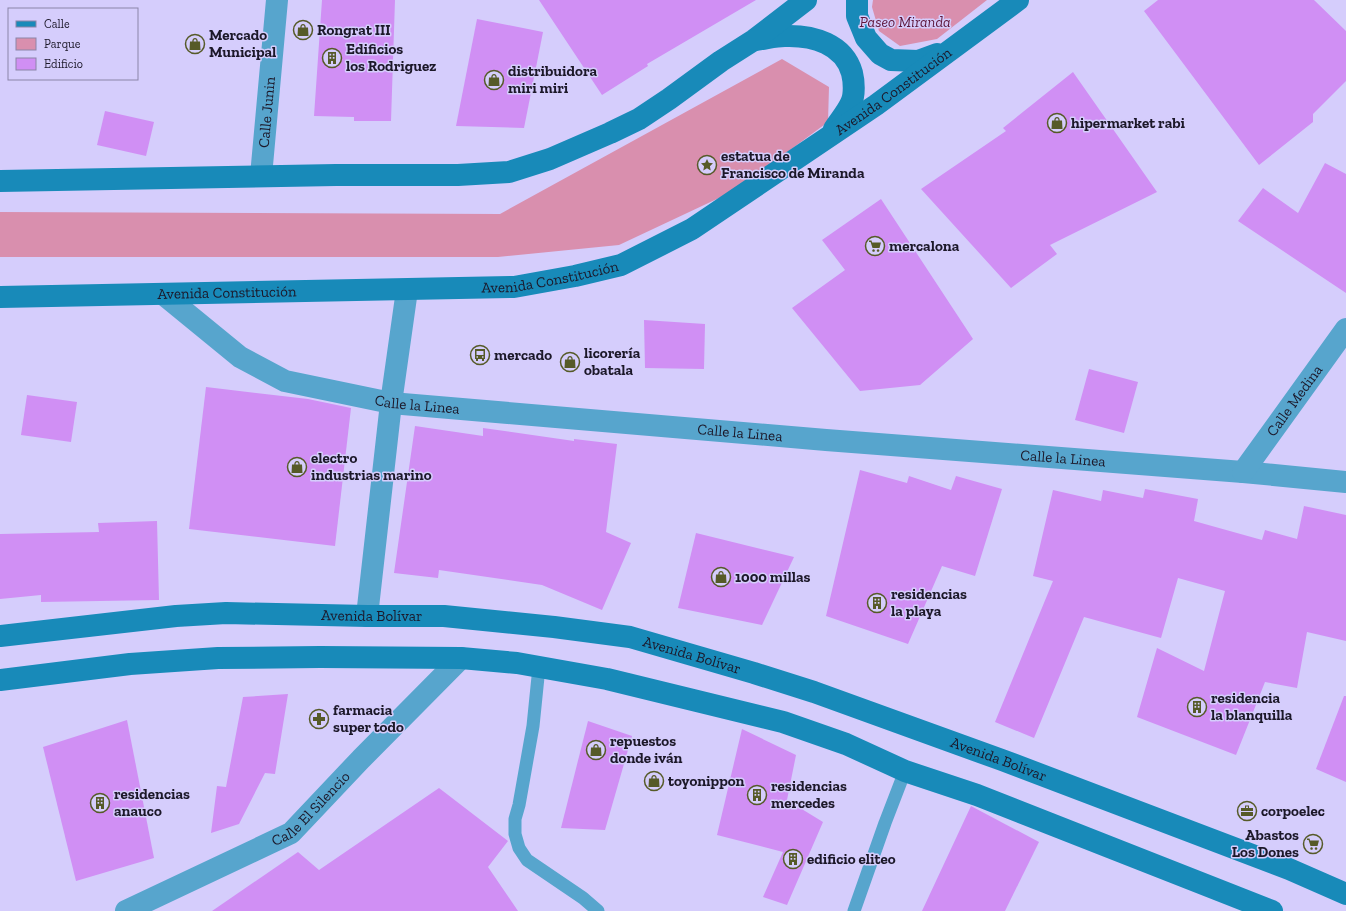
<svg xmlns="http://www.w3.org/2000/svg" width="1346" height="911" font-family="'Zilla Slab',serif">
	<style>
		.green { fill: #d98fae }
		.building { fill: #d08ff4 }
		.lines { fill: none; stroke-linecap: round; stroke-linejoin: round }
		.lane { stroke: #57a5cd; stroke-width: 13 }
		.street { stroke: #57a5cd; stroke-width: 22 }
		.secondary { stroke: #188ab9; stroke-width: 22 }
		.labels { text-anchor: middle; stroke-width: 3; stroke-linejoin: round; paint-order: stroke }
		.park-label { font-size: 15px; font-style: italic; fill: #5e163b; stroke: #d5cdfc }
		.poi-label { font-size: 15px; font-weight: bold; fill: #1c1829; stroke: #d5cdfc; text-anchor: start }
		.street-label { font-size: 15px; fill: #1c1829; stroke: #d5cdfc }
	</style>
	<rect width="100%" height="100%" fill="#d5cdfc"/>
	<g class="green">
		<polygon points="873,0 987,0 937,39 900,46 879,31 872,7"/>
		<polygon points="782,59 829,87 828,122 736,190 619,245 498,257 0,257 0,212 500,214"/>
	</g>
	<g class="building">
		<polygon points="322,0 395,0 391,121 354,121 354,117 314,116"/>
		<polygon points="539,0 756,0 647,64 648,66 602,95"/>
		<polygon points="1158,0 1314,0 1346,31 1346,81 1313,114 1313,122 1259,165 1144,11"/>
		<polygon points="477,19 543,32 524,128 456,126"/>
		<polygon points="1073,72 1157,192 1050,245 1057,254 1011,288 921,189 1006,131 1003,128"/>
		<polygon points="105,111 154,122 146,156 97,145"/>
		<polygon points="1325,163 1346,174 1346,293 1238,221 1263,188 1298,213"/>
		<polygon points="881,199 973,339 920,385 860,391 792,308 845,270 822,240"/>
		<polygon points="644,320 705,324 704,369 645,368"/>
		<polygon points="1089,369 1138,382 1124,433 1075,420"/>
		<polygon points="206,387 308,399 351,408 335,546 189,529"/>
		<polygon points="27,395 77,402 71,442 21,435"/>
		<polygon points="415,426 483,436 483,428 574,441 574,439 617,444 606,532 631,543 602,610 542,585 439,570 438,578 394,573"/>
		<polygon points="860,470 907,483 909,476 951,490 956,476 1002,489 975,576 942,566 908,644 826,616"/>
		<polygon points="1145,489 1198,499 1194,521 1262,540 1265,530 1297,539 1304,506 1346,515 1346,641 1307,632 1297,688 1265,682 1236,755 1137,717 1157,648 1204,671 1225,591 1178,578 1161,638 1084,617 1034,738 995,722 1053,581 1033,576 1053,490 1101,501 1103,490 1143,498"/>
		<polygon points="157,521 159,600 41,602 41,595 0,599 0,534 99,532 98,523"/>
		<polygon points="696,533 794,557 762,625 678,608"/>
		<polygon points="288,694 275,774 265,773 239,824 211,833 217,786 226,787 243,697"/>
		<polygon points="1344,696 1346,696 1346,782 1316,769"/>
		<polygon points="127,720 154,858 76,881 43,747"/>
		<polygon points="588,721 632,736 605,830 561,828"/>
		<polygon points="742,729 796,755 787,800 823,822 787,905 763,897 783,852 717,835"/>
		<polygon points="439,788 508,841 488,867 518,911 212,911 298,852 319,870"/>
		<polygon points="971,806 1039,842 1005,911 922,911"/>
	</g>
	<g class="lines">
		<g class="lane">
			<polyline points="539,667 533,726 519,805 515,819 515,834 519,848 527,860 583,898 598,911"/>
			<polyline points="854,911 885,823 905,771"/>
		</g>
		<g class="street">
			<path id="s1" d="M261,176L277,0"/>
			<path id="s2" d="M163,294L240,357L285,381L391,403L826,440L1243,472L1346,482"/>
			<path id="s3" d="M1243,472L1346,329"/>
			<polyline points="367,616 391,403 407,290"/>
			<path id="s4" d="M126,911L291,833L361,759L461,658"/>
		</g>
		<g class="secondary">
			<polyline points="857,0 857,16 866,38 880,54 891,60 918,61 937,54"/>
			<path d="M755,40C765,39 775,36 785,36C813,35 844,44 852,73C854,81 855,95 851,103C847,112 840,120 834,129"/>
			<polyline points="0,181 336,175 458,175 509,172 550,159 610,133 639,119 669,99 721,61 754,40 806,0"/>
			<path id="s5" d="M0,297L514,287L575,276L621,265L692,229L876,105L1018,0"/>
			<path id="s6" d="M0,636L176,616L226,613L367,616H444L554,627L630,637L754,673L814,692L1002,760L1289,869L1346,894"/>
			<polyline points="0,680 130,664 218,658 320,657 461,658 517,663 607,679 783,722 846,744 905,771 977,795 1272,911"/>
		</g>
	</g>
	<defs>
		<g id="shop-ring" transform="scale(1)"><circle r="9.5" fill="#d5cdfc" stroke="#565a28" stroke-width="1.5"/><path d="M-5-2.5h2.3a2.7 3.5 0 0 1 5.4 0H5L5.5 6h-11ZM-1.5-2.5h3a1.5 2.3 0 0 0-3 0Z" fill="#565a28"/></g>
		<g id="building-ring" transform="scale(1)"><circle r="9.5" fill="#d5cdfc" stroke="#565a28" stroke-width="1.5"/><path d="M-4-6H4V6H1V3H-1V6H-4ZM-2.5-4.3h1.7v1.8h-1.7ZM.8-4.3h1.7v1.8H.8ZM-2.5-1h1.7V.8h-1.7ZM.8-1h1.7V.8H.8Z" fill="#565a28"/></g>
		<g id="sight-ring" transform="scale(1)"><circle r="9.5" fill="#d5cdfc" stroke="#565a28" stroke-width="1.5"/><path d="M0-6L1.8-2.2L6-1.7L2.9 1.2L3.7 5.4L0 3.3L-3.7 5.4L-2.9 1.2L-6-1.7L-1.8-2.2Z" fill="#565a28"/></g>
		<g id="supermarket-ring" transform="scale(1)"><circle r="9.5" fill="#d5cdfc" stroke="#565a28" stroke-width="1.5"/><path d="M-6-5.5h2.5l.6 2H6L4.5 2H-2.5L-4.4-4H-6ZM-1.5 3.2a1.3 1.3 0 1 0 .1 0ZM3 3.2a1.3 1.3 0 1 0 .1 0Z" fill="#565a28"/></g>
		<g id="bus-ring" transform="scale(1)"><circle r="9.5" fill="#d5cdfc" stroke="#565a28" stroke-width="1.5"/><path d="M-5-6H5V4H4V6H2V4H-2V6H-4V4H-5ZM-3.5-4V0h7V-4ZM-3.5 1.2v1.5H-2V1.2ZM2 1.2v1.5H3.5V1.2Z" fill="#565a28"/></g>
		<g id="pharmacy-ring" transform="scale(1)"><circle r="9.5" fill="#d5cdfc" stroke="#565a28" stroke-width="1.5"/><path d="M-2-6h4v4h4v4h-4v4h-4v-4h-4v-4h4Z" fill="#565a28"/></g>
		<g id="office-ring" transform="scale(1)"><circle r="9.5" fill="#d5cdfc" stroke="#565a28" stroke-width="1.5"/><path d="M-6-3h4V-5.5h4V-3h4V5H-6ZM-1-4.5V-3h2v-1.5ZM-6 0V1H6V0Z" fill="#565a28"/></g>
	</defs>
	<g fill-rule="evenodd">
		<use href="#shop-ring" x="303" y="30"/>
		<use href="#shop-ring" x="195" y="44"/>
		<use href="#building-ring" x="332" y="58"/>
		<use href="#shop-ring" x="494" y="80"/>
		<use href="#shop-ring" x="1057" y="123"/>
		<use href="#sight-ring" x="707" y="165"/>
		<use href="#supermarket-ring" x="875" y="246"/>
		<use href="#bus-ring" x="480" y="355"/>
		<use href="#shop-ring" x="570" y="362"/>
		<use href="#shop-ring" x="297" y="467"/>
		<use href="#shop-ring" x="721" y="577"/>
		<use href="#building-ring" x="877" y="603"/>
		<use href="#building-ring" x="1197" y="707"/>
		<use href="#pharmacy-ring" x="319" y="719"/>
		<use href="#shop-ring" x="596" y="750"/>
		<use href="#shop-ring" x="654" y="781"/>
		<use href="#building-ring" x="757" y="795"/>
		<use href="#building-ring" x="100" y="803"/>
		<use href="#office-ring" x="1247" y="811"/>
		<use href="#supermarket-ring" x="1313" y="844"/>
		<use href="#building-ring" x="793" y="859"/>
	</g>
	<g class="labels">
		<g class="park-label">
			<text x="905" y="27">Paseo Miranda</text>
		</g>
		<g class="poi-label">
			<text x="317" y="35">Rongrat III</text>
			<text x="209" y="40">Mercado<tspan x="209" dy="17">Municipal</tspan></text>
			<text x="346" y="54">Edificios<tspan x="346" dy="17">los Rodriguez</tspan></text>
			<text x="508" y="76">distribuidora<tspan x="508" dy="17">miri miri</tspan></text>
			<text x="1071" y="128">hipermarket rabi</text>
			<text x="721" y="161">estatua de<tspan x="721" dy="17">Francisco de Miranda</tspan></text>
			<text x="889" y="251">mercalona</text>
			<text x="584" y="358">licorería<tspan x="584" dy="17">obatala</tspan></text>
			<text x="494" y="360">mercado</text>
			<text x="311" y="463">electro<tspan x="311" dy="17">industrias marino</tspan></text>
			<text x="735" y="582">1000 millas</text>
			<text x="891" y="599">residencias<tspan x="891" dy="17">la playa</tspan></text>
			<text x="1211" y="703">residencia<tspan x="1211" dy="17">la blanquilla</tspan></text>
			<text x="333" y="715">farmacia<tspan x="333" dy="17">super todo</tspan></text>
			<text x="610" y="746">repuestos<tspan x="610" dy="17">donde iván</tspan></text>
			<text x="668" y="786">toyonippon</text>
			<text x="771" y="791">residencias<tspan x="771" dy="17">mercedes</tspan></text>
			<text x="114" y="799">residencias<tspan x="114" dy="17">anauco</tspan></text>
			<text x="1261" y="816">corpoelec</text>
			<text x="1299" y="840" text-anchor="end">Abastos<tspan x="1299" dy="17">Los Dones</tspan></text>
			<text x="807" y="864">edificio eliteo</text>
		</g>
		<g class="street-label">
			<text dy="5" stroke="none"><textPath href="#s5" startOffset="947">Avenida Constitución</textPath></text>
			<text dy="5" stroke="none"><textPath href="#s1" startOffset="64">Calle Junin</textPath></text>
			<text dy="5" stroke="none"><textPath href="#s5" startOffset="551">Avenida Constitución</textPath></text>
			<text dy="5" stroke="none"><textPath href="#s5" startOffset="227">Avenida Constitución</textPath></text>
			<text dy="5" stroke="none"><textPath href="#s3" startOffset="88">Calle Medina</textPath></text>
			<text dy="5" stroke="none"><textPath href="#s2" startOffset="285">Calle la Linea</textPath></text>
			<text dy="5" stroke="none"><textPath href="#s2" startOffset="609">Calle la Linea</textPath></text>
			<text dy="5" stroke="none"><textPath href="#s2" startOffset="933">Calle la Linea</textPath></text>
			<text dy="5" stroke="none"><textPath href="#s6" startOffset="373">Avenida Bolívar</textPath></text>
			<text dy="5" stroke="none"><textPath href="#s6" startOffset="697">Avenida Bolívar</textPath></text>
			<text dy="5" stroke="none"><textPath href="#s6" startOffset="1021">Avenida Bolívar</textPath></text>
			<text dy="5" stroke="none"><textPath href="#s4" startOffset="213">Calle El Silencio</textPath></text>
		</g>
	</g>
	<rect x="8" y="8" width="130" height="72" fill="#d5cdfc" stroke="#8b85a8"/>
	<rect x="16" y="21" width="20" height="6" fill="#188ab9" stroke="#8b85a8"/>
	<text x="44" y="28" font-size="12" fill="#1c1829">Calle</text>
	<rect x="16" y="38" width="20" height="12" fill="#d98fae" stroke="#8b85a8"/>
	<text x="44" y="48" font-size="12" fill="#1c1829">Parque</text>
	<rect x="16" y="58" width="20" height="12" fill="#d08ff4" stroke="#8b85a8"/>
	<text x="44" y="68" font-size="12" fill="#1c1829">Edificio</text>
</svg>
